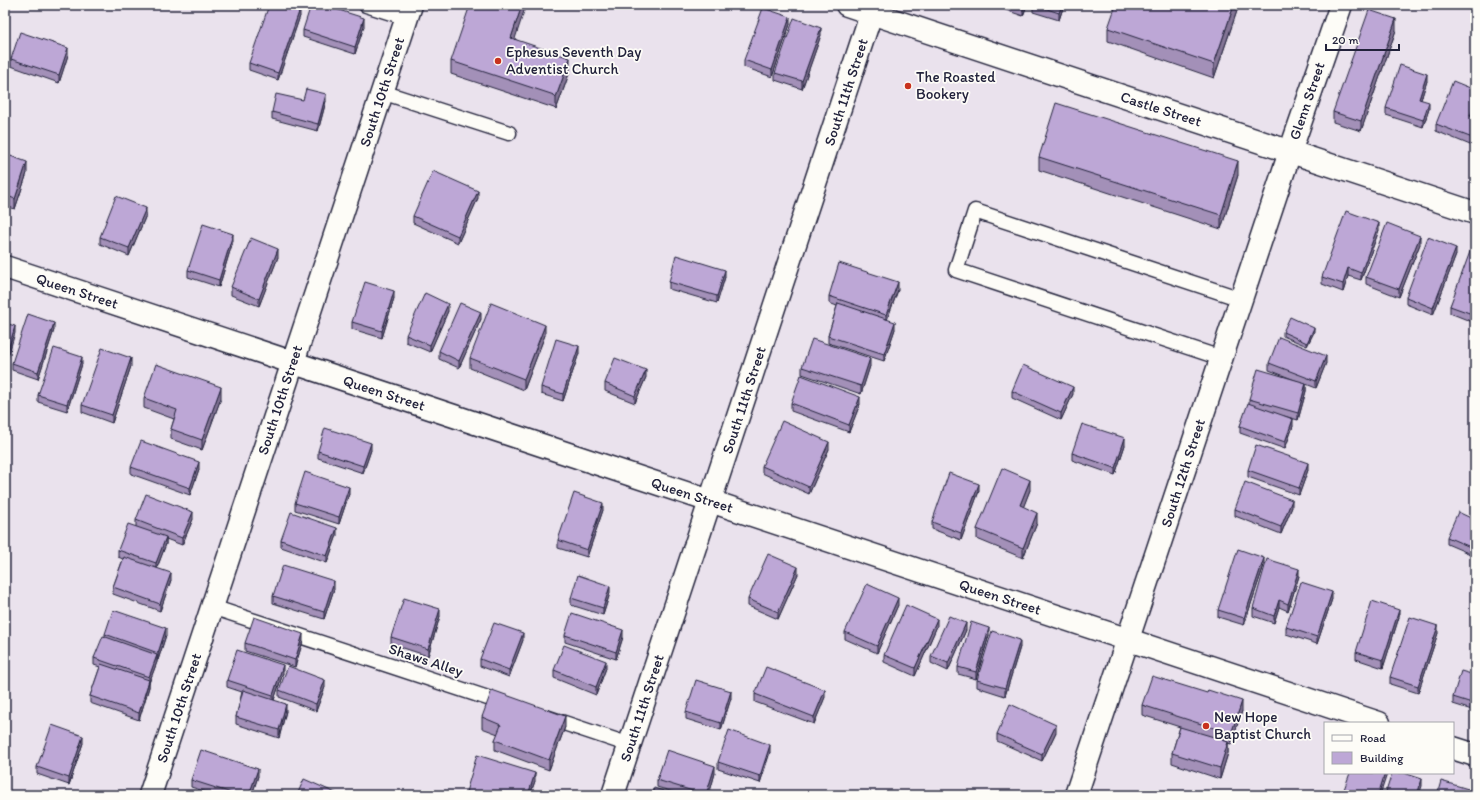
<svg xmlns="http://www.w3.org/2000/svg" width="1480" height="800" font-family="Itim,sans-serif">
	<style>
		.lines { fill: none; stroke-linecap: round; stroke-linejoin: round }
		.service-casing { stroke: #22223b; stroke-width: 17 }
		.minor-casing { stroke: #22223b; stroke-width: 25 }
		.tertiary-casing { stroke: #22223b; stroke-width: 25 }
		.service { stroke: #fdfcf7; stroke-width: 14 }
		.minor { stroke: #fdfcf7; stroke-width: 22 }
		.tertiary { stroke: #fdfcf7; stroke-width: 22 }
		.wall { fill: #a390b8; stroke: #22223b }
		.shaded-wall { fill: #847596; stroke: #22223b }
		.building { fill: #bda7d6; stroke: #22223b }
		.poi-dot { fill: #c8321e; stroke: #fdfcf7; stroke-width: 1.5 }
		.labels { text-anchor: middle; stroke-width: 3.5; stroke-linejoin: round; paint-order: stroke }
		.poi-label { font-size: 15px; fill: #22223b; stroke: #fdfcf7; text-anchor: start }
		.street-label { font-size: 15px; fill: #22223b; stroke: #fdfcf7 }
	</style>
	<rect width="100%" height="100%" fill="#eae2ed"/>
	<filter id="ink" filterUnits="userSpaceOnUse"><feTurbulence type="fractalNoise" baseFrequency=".025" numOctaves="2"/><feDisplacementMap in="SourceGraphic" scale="8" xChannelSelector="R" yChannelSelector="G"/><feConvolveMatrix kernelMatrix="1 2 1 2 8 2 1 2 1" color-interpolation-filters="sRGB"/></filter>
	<g filter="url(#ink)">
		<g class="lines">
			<g class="service-casing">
				<g id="service">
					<polyline points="366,5 407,18"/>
					<polyline points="382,92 509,133"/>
					<polyline points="1221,358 956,270 975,211 1241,299"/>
					<polyline points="212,607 506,704"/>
					<polyline points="546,717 630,745"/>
				</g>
			</g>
			<g class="minor-casing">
				<g id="minor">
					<polyline points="5,267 1379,723"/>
					<polyline points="1453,748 1475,755"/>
					<polyline points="150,795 411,5"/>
					<polyline points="613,795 874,5"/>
					<polyline points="1076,795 1290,152 1341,5"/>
				</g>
			</g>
			<g class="tertiary-casing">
				<polyline id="tertiary" points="847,5 1475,213"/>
			</g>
			<use href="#service" class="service"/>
			<use href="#minor" class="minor"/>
			<use href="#tertiary" class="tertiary"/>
		</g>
		<g class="wall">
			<polygon points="997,5 1027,5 1023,16 997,7"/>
			<polygon points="1033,5 1064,5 1059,20 1033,12"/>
			<polygon points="1239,5 1214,78 1108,41 1108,28"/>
			<polygon points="300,16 278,80 249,70 249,63"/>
			<polygon points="790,24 772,77 744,67 744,60"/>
			<polygon points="364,26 355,54 303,37 303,30"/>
			<polygon points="1396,30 1361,131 1333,122 1333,112"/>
			<polygon points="821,35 802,89 775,80 775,73"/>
			<polygon points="515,39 570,71 556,110 554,108 451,74 451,61"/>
			<polygon points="68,55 59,83 11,66 11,59"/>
			<polygon points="1427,81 1421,99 1429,109 1423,127 1386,115 1386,108"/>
			<polygon points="303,100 326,101 318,131 272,119 272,112"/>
			<polygon points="1473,117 1475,118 1475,147 1436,131 1436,124"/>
			<polygon points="5,154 27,173 15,209 5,206"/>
			<polygon points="1039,157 1238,175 1221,229 1039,170"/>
			<polygon points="478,198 458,243 413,223 413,216"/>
			<polygon points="146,215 129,256 100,244 100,237"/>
			<polygon points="1379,230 1361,280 1348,276 1343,292 1322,284 1322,277"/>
			<polygon points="233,241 219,287 188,277 188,270"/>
			<polygon points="1420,244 1399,297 1366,284 1366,277"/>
			<polygon points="1475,251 1475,323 1450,313 1450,306"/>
			<polygon points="1456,255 1433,315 1406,304 1406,297"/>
			<polygon points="278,257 259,306 231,295 231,287"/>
			<polygon points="725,277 717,303 669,289 669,282"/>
			<polygon points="898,290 887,320 895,329 884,361 828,343 828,336 837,306 829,303 829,296"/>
			<polygon points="394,298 382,338 352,329 352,322"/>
			<polygon points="448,311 430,352 406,342 406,335"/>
			<polygon points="481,319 459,368 439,359 439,351"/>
			<polygon points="54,330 38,379 12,370 12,363"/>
			<polygon points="1283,332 1314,332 1307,346 1283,336"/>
			<polygon points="545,335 524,390 470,368 470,358"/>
			<polygon points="579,353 563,401 541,394 541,387"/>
			<polygon points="1269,363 1326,363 1316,388 1306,384 1306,391 1298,420 1284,416 1293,426 1285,449 1240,433 1240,426 1249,404 1249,399 1300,382 1269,370"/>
			<polygon points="82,364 67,411 38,402 38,395"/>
			<polygon points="131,366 112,423 82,412 82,405"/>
			<polygon points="870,366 861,394 802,374 802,367"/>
			<polygon points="646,377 635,403 605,391 605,383"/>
			<polygon points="1012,391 1073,394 1061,420 1012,398"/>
			<polygon points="144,398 221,398 202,450 171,439 171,429 174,419 144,408"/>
			<polygon points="791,403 860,404 849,432 791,411"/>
			<polygon points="1125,445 1115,475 1072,460 1072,453"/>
			<polygon points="829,449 809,494 762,473 762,466"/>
			<polygon points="371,450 363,473 318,458 318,451"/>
			<polygon points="131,467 199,469 190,495 131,474"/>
			<polygon points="1248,470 1308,470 1299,495 1248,477"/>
			<polygon points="1030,490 1023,507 1037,523 1023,558 977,539 977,529"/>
			<polygon points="979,491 961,540 932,529 932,522"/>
			<polygon points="349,494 339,524 295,510 295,503"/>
			<polygon points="1292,507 1281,534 1235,516 1235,509"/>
			<polygon points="603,510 587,557 558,548 558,540"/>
			<polygon points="193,519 182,545 166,539 166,544 157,568 171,580 160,611 113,594 113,587 123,559 118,557 118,550 136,527 136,520"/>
			<polygon points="1475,520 1475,556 1447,544 1447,537"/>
			<polygon points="337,535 327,563 281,547 281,540"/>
			<polygon points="1264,565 1244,625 1218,617 1218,610"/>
			<polygon points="798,574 778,619 748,606 748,599"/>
			<polygon points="1299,576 1288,611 1279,607 1274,623 1253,616 1253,608"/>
			<polygon points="334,589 324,619 273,603 273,596"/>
			<polygon points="610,593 603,615 571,605 571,598"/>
			<polygon points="1332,599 1317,644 1286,634 1286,627"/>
			<polygon points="898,605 877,653 845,639 845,632"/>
			<polygon points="440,616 428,656 391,644 391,637"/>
			<polygon points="1399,617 1383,668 1356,659 1356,652"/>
			<polygon points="937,626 915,676 884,662 884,655"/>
			<polygon points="966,630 948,671 931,663 931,656"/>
			<polygon points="1438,633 1418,693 1390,684 1390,677"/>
			<polygon points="105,634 166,635 158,660 157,660 157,662 149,683 149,687 139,720 90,703 90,696 100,667 94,665 94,658 105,637"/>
			<polygon points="565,635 623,637 616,659 565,642"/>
			<polygon points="989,635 976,679 958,674 958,667"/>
			<polygon points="523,640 509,677 480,666 480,659"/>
			<polygon points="303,641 295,667 245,651 245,643"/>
			<polygon points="1020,647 1005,696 977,687 977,680"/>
			<polygon points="1475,656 1475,672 1472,671 1472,664"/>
			<polygon points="606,668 596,695 554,678 554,670"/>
			<polygon points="283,673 274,700 286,711 279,738 236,724 236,717 242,692 227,687 227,680"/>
			<polygon points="1475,675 1475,711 1453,704 1453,697"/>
			<polygon points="325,687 316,711 279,697 279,690"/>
			<polygon points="755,694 825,697 814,724 755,702"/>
			<polygon points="731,698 721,730 686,719 686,712"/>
			<polygon points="1142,705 1242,711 1231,744 1228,743 1228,753 1220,779 1172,763 1172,753 1180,727 1142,715"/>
			<polygon points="482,717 565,727 549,770 495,750 495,740 498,734 482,728"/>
			<polygon points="1056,732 1042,761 997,741 997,734"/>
			<polygon points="83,743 69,785 37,774 37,767"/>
			<polygon points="770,752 760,783 718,769 718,762"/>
			<polygon points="715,773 709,795 683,795 657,787 657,780"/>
			<polygon points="258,776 252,795 216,795 191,787 191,780"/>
			<polygon points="535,781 530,795 466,795 466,792"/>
		</g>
		<g class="shaded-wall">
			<polygon points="522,5 526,5 511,51 511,38"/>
			<polygon points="1024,5 1027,5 1023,16 1023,8"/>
			<polygon points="1062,5 1064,5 1059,20 1059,13"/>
			<polygon points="1234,5 1239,5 1214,78 1214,64"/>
			<polygon points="300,9 300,16 278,80 278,73"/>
			<polygon points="790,17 790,24 772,77 772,70"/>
			<polygon points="364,18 364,26 355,54 355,47"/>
			<polygon points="1396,19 1396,30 1361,131 1361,121"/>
			<polygon points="821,28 821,35 802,89 802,81"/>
			<polygon points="68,48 68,55 59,83 59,75"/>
			<polygon points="570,58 570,71 556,110 556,97"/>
			<polygon points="1427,74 1427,81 1419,106 1419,99"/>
			<polygon points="326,94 326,101 318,131 318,124"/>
			<polygon points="1429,102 1429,109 1423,127 1423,120"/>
			<polygon points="1475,104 1475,111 1470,123 1470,116"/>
			<polygon points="1238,161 1238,175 1221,229 1221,215"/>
			<polygon points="27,162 27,173 15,209 15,199"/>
			<polygon points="478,191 478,198 458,243 458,236"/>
			<polygon points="146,208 146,215 129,256 129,248"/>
			<polygon points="1379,223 1379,230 1361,280 1361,273"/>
			<polygon points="233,234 233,241 219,287 219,280"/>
			<polygon points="1420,236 1420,244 1399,297 1399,289"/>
			<polygon points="1456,248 1456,255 1433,315 1433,308"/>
			<polygon points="278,249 278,257 259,306 259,299"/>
			<polygon points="1348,268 1348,276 1343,292 1343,284"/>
			<polygon points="725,270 725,277 717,303 717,296"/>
			<polygon points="898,282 898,290 886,322 886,315"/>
			<polygon points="394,291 394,298 382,338 382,331"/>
			<polygon points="448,304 448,311 430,352 430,345"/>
			<polygon points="481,312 481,319 459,368 459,361"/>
			<polygon points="895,322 895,329 884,361 884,354"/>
			<polygon points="54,323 54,330 38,379 38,372"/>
			<polygon points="545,325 545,335 524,390 524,379"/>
			<polygon points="15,326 15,333 5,367 5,360"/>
			<polygon points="1314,328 1314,332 1307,346 1307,343"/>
			<polygon points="579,346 579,353 563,401 563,394"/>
			<polygon points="1326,356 1326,363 1316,388 1316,381"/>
			<polygon points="82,357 82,364 67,411 67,404"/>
			<polygon points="131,358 131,366 112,423 112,415"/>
			<polygon points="870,358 870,366 861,394 861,386"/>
			<polygon points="646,370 646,377 635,403 635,396"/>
			<polygon points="1306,383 1306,391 1298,420 1298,413"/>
			<polygon points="221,387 221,398 202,450 202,440"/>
			<polygon points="1073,387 1073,394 1061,420 1061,413"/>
			<polygon points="860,397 860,404 849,432 849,425"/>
			<polygon points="1293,419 1293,426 1285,449 1285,442"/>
			<polygon points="1125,438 1125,445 1115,475 1115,468"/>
			<polygon points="829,442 829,449 809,494 809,487"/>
			<polygon points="371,443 371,450 363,473 363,466"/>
			<polygon points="199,462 199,469 190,495 190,488"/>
			<polygon points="1308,463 1308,470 1299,495 1299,488"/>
			<polygon points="1030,480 1030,490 1020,516 1020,505"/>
			<polygon points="979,484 979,491 961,540 961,533"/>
			<polygon points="349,487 349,494 339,524 339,517"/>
			<polygon points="1292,500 1292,507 1281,534 1281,527"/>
			<polygon points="603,503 603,510 587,557 587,550"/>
			<polygon points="193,512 193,519 182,545 182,538"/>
			<polygon points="1037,513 1037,523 1023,558 1023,548"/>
			<polygon points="337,528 337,535 327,563 327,556"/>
			<polygon points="166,537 166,544 156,570 156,563"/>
			<polygon points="1264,558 1264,565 1244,625 1244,618"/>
			<polygon points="798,567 798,574 778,619 778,612"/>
			<polygon points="1299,569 1299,576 1288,611 1288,604"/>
			<polygon points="171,573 171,580 160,611 160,604"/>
			<polygon points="334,581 334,589 324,619 324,612"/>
			<polygon points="610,586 610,593 603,615 603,608"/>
			<polygon points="1332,592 1332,599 1317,644 1317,637"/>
			<polygon points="898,598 898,605 877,653 877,646"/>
			<polygon points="1279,600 1279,607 1274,623 1274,616"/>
			<polygon points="440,609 440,616 428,656 428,649"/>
			<polygon points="1399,610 1399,617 1383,668 1383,660"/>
			<polygon points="937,619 937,626 915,676 915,668"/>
			<polygon points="966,623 966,630 948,671 948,663"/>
			<polygon points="1438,626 1438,633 1418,693 1418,686"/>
			<polygon points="166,628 166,635 158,660 158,653"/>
			<polygon points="989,628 989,635 976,679 976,672"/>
			<polygon points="623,630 623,637 616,659 616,652"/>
			<polygon points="523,633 523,640 509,677 509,670"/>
			<polygon points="303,634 303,641 295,667 295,660"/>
			<polygon points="1020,640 1020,647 1005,696 1005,688"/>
			<polygon points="157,655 157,662 149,683 149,687 139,720 139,713 149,681 149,677"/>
			<polygon points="606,661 606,668 596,695 596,687"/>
			<polygon points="283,665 283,673 273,703 273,695"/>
			<polygon points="325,680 325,687 316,711 316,704"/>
			<polygon points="825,690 825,697 814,724 814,717"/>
			<polygon points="731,691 731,698 721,730 721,723"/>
			<polygon points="1242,701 1242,711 1231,744 1231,734"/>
			<polygon points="286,704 286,711 279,738 279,730"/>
			<polygon points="565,716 565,727 549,770 549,760"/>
			<polygon points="1056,725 1056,732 1042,761 1042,754"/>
			<polygon points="1224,732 1224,742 1222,740"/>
			<polygon points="83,736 83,743 69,785 69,778"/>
			<polygon points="1228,742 1228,753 1220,779 1220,768"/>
			<polygon points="770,745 770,752 760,783 760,776"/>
			<polygon points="715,766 715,773 709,795 706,795"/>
			<polygon points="258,769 258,776 252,795 249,795"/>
			<polygon points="535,773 535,781 530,795 528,795"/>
			<polygon points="1385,773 1387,773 1387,774 1380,795 1378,795"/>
			<polygon points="1422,779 1422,786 1419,795 1417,795"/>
		</g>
		<g class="building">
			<polygon points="269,5 290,5 300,9 278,73 249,63"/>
			<polygon points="311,5 323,5 364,18 355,47 303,30"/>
			<polygon points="470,5 522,5 511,38 570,58 556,97 554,95 451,61"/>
			<polygon points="1013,5 1024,5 1023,8"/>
			<polygon points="1035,5 1062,5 1059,13"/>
			<polygon points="1116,5 1234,5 1214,64 1108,28"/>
			<polygon points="763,8 790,17 772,70 744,60"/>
			<polygon points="1369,10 1396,19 1361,121 1333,112"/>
			<polygon points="794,18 821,28 802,81 775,73"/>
			<polygon points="20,32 68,48 59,75 11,59"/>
			<polygon points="1400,65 1427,74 1419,99 1429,102 1423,120 1386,108"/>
			<polygon points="1453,81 1475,90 1475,104 1470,116 1475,118 1475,139 1436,124"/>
			<polygon points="306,89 326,94 318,124 272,112 276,94 303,100"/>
			<polygon points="1056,103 1238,161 1221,215 1039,157"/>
			<polygon points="5,154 27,162 15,199 5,195"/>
			<polygon points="433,171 478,191 458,236 413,216"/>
			<polygon points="116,196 146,208 129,248 100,237"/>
			<polygon points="1346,211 1379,223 1361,273 1348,268 1343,284 1322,277"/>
			<polygon points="1387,223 1420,236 1399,289 1366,277"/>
			<polygon points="203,224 233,234 219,280 188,270"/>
			<polygon points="1428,237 1456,248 1433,308 1406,297"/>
			<polygon points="251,238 278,249 259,299 231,287"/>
			<polygon points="1471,249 1475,251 1475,315 1450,306"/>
			<polygon points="676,255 725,270 717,296 669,282"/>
			<polygon points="839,263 898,282 886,315 829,296"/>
			<polygon points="365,282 394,291 382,331 352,322"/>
			<polygon points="425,293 448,304 430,345 406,335"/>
			<polygon points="460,303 481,312 459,361 439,351"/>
			<polygon points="491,303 545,325 524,379 470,358"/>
			<polygon points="838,303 895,322 884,354 828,336"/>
			<polygon points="28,314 54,323 38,372 12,363"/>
			<polygon points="1290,317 1314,328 1307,343 1283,332"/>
			<polygon points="5,323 15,326 5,360"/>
			<polygon points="1279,337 1326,356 1316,381 1269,363"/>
			<polygon points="556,339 579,346 563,394 541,387"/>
			<polygon points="812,339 870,358 861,386 802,367"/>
			<polygon points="54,348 82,357 67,404 38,395"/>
			<polygon points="102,348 131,358 112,415 82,405"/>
			<polygon points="615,358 646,370 635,396 605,383"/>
			<polygon points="156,364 221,387 202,440 171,429 177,410 144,398"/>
			<polygon points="1023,365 1073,387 1061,413 1012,391"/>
			<polygon points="1258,369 1306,383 1298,413 1249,399"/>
			<polygon points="801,375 860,397 849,425 791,403"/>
			<polygon points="1248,403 1293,419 1285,442 1240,426"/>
			<polygon points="782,421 829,442 809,487 762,466"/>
			<polygon points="1082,424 1125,438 1115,468 1072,453"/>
			<polygon points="325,428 371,443 363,466 318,451"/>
			<polygon points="141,441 199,462 190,488 131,467"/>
			<polygon points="1256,445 1308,463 1299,488 1248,470"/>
			<polygon points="1002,468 1030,480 1020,505 1037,513 1023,548 977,529"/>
			<polygon points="305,472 349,487 339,517 295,503"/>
			<polygon points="949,473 979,484 961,533 932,522"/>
			<polygon points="1245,482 1292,500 1281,527 1235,509"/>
			<polygon points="574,493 603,503 587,550 558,540"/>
			<polygon points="146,494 193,512 182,538 136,520"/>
			<polygon points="291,512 337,528 327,556 281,540"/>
			<polygon points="1458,512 1475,520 1475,549 1447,537"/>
			<polygon points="128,524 166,537 156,563 118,550"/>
			<polygon points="1238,549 1264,558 1244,618 1218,610"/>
			<polygon points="768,554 798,567 778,612 748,599"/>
			<polygon points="124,557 171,573 160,604 113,587"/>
			<polygon points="1267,559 1299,569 1288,604 1279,600 1274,616 1253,608"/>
			<polygon points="283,565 334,581 324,612 273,596"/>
			<polygon points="578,575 610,586 603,608 571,598"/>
			<polygon points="1301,582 1332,592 1317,637 1286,627"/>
			<polygon points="867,584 898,598 877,646 845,632"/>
			<polygon points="404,598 440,609 428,649 391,637"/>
			<polygon points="1372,601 1399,610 1383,660 1356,652"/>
			<polygon points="906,605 937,619 915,668 884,655"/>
			<polygon points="113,610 166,628 158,653 105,634"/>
			<polygon points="572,613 623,630 616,652 565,635"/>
			<polygon points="949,616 966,623 948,663 931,656"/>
			<polygon points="254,617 303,634 295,660 245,643"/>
			<polygon points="1410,617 1438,626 1418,686 1390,677"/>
			<polygon points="971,622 989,628 976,672 958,667"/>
			<polygon points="494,623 523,633 509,670 480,659"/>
			<polygon points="992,631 1020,640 1005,688 977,680"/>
			<polygon points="103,636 157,655 149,677 94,658"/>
			<polygon points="564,645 606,661 596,687 554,670"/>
			<polygon points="237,650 283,665 273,695 227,680"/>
			<polygon points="1475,656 1475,665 1472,664"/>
			<polygon points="101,664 149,680 139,713 90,696"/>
			<polygon points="288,666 325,680 316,704 279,690"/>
			<polygon points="766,667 825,690 814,717 755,694"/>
			<polygon points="1461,671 1475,675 1475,704 1453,697"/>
			<polygon points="1152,676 1207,693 1208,690 1242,701 1231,734 1224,732 1222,740 1228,742 1220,768 1172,753 1180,727 1214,737 1217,729 1142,705"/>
			<polygon points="696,680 731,691 721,723 686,712"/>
			<polygon points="243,690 286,704 279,730 236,717"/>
			<polygon points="492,690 565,716 549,760 495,740 501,725 482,717"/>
			<polygon points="1010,704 1056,725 1042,754 997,734"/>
			<polygon points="52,725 83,736 69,778 37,767"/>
			<polygon points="729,730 770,745 760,776 718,762"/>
			<polygon points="201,750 258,769 249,795 238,795 191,780"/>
			<polygon points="667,750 715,766 706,795 657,780"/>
			<polygon points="477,755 535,773 528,795 476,795 466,792"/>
			<polygon points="1350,773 1385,773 1378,795 1342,795"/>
			<polygon points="1392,773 1404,773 1422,779 1417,795 1385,795"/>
			<polygon points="304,779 338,794 337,795 297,795"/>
			<polygon points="1441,781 1475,791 1475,795 1437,795"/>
			<polygon points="654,788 676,795 652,795"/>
		</g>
	</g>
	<g class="poi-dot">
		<circle cx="498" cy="61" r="4"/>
		<circle cx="908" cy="86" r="4"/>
		<circle cx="1206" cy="726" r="4"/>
	</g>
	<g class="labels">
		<g class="poi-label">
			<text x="506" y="57">Ephesus Seventh Day<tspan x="506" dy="17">Adventist Church</tspan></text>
			<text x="916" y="82">The Roasted<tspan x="916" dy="17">Bookery</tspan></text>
			<text x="1214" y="722">New Hope<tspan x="1214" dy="17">Baptist Church</tspan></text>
		</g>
		<g class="street-label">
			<text transform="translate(382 92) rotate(-72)" y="5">South 10th Street</text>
			<text transform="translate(846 92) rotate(-72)" y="5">South 11th Street</text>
			<text transform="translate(1307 101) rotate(-71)" y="5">Glenn Street</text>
			<text transform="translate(1161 109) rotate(18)" y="5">Castle Street</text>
			<text transform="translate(77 291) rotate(18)" y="5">Queen Street</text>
			<text transform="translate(384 393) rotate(18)" y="5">Queen Street</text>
			<text transform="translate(280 400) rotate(-72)" y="5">South 10th Street</text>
			<text transform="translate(744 400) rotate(-72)" y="5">South 11th Street</text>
			<text transform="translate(1183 473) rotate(-72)" y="5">South 12th Street</text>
			<text transform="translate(692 495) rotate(18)" y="5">Queen Street</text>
			<text transform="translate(1000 597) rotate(18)" y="5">Queen Street</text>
			<text transform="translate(426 660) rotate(18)" y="5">Shaws Alley</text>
			<text transform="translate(179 708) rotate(-72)" y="5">South 10th Street</text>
			<text transform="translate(642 708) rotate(-72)" y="5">South 11th Street</text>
		</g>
	</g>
	<rect width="1480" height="800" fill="none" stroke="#fdfcf7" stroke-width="20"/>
	<rect x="10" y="10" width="1460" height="780" fill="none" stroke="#22223b" stroke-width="1.5" filter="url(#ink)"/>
	<rect x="1324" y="722" width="130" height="52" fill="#fdfcf7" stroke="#a5a5ac"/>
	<rect x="1332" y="735" width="20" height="6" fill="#fdfcf7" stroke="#a5a5ac"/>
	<text x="1360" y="742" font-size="12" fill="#22223b">Road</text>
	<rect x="1332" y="752" width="20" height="12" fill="#bda7d6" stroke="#a5a5ac"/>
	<text x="1360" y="762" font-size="12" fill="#22223b">Building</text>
	<path d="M1326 44v6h73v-6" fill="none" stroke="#22223b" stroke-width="2"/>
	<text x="1332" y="44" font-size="12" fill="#22223b" stroke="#fdfcf7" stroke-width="3" paint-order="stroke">20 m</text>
</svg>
